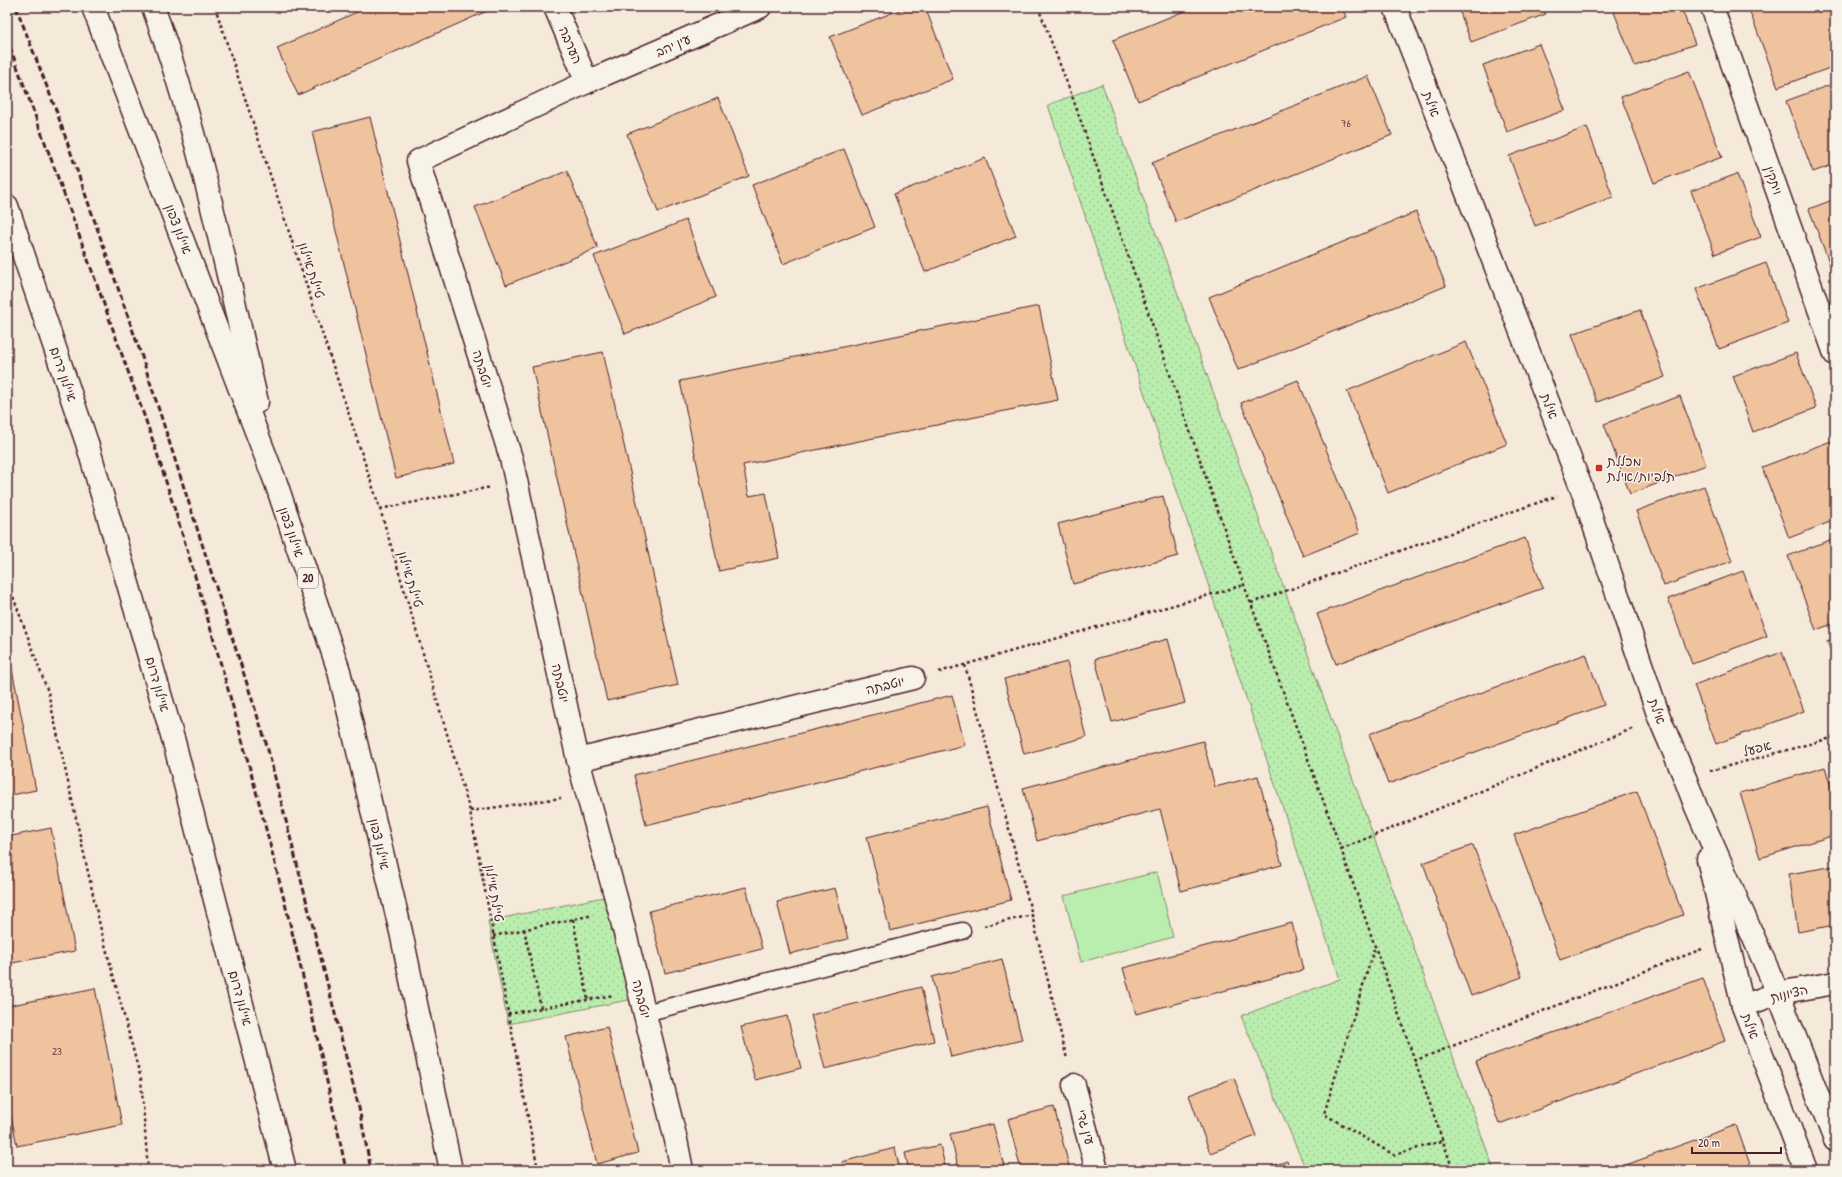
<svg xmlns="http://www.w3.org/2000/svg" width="1842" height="1177" font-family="'Patrick Hand','Playpen Sans Hebrew',sans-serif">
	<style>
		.grass { fill: #baeeae; stroke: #82866c }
		.park { fill: url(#park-dots); stroke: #82866c }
		.building { fill: #efc39e; stroke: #4a1f2b }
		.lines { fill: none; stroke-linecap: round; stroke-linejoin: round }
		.lane-casing { stroke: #4a1f2b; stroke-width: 19 }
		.street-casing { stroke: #4a1f2b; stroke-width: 25 }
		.secondary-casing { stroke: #4a1f2b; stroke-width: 25 }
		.highway-casing { stroke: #4a1f2b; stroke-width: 25 }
		.path { stroke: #4a1f2b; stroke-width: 2.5; stroke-dasharray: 3 3; stroke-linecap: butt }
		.lane { stroke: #f7f3e8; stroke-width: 16 }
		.street { stroke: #f7f3e8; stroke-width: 22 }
		.secondary { stroke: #f7f3e8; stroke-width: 22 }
		.highway { stroke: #f7f3e8; stroke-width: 22 }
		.rail { stroke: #4a1f2b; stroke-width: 3; stroke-dasharray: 6 3; stroke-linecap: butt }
		.poi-dot { fill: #c8321e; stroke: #f7f3e8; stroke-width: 1.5 }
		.labels { text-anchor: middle; stroke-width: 3; stroke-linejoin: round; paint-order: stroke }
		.number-label { font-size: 11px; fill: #734848 }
		.shield { fill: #f7f3e8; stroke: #7e5f64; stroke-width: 1 }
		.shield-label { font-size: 12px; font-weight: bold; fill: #4a1f2b }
		.street-label { font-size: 13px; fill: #4a1f2b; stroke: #f7f3e8 }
		.poi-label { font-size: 13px; fill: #4a1f2b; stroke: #f7f3e8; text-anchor: start }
	</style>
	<defs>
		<pattern id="park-dots" width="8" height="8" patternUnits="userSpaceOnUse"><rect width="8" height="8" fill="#baeeae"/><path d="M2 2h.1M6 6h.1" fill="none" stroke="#a1cc96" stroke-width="1.8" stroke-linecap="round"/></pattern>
	</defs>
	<rect width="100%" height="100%" fill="#f5e9d9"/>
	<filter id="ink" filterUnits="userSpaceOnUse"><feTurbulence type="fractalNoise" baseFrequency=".025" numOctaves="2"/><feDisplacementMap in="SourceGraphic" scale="8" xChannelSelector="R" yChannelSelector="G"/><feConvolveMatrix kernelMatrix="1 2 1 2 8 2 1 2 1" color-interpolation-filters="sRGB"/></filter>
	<g filter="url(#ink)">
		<polygon class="grass" points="1157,872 1173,937 1081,962 1064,896"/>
		<g class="park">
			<polygon points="1102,84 1494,1170 1306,1170 1241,1016 1340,979 1048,105"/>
			<polygon points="613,895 633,999 508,1024 488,921"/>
		</g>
		<g class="building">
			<polygon points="368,7 496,7 298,95 277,48"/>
			<polygon points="623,7 640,7 626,13"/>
			<polygon points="907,7 925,7 953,79 862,115 830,37"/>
			<polygon points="1194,7 1342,7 1346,17 1138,101 1113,40"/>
			<polygon points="1458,7 1543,7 1546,14 1471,42"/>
			<polygon points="1612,7 1681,7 1695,44 1635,66"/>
			<polygon points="1748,7 1832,7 1835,14 1835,66 1778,87"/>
			<polygon points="1539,44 1565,110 1507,132 1483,65"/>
			<polygon points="1689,71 1722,157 1654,183 1621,97"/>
			<polygon points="1368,76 1392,135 1176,222 1152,163"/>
			<polygon points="1835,83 1835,164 1813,172 1786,101"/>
			<polygon points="718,98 749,176 658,212 627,134"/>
			<polygon points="370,117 454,464 396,478 312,132"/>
			<polygon points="1587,127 1613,197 1535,226 1509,156"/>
			<polygon points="844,149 875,227 783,264 752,185"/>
			<polygon points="985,158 1016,236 925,272 894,194"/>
			<polygon points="567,171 598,248 506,285 475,207"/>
			<polygon points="1737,174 1761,237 1715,254 1691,191"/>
			<polygon points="1835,199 1835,278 1809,209"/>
			<polygon points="1416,212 1446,286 1238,370 1209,297"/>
			<polygon points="686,220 716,297 625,334 594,256"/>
			<polygon points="1766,263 1788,323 1719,349 1696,289"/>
			<polygon points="1039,306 1058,400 743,465 749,496 766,493 779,558 719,571 680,381"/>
			<polygon points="1640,310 1665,377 1597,402 1572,334"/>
			<polygon points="1466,342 1507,444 1388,493 1347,391"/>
			<polygon points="603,352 678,685 607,701 532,367"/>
			<polygon points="1796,353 1816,408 1753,432 1733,376"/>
			<polygon points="1298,380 1360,533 1303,556 1241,403"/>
			<polygon points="1680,396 1706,465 1630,494 1604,424"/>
			<polygon points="1831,441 1835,452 1835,520 1789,538 1762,467"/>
			<polygon points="1704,486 1732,561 1664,586 1636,511"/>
			<polygon points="1163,496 1178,556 1073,584 1058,524"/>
			<polygon points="1525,538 1543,588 1336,664 1317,614"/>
			<polygon points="1835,538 1835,623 1816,630 1788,556"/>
			<polygon points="1743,571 1767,636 1692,664 1668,599"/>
			<polygon points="1835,638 1835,662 1827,641"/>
			<polygon points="1168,639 1185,703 1112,722 1095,659"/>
			<polygon points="1782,652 1804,711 1716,744 1694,685"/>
			<polygon points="1586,654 1604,705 1388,784 1369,734"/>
			<polygon points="1067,662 1086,737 1024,754 1004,679"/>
			<polygon points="11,664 36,790 7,796 7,665"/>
			<polygon points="952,695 965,745 646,825 634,775"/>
			<polygon points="1203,741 1215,787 1258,776 1282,865 1181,891 1160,809 1037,841 1023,788"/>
			<polygon points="1825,767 1835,800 1835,835 1760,858 1740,793"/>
			<polygon points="1637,791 1683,915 1560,960 1514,835"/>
			<polygon points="987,807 1011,900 890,931 867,837"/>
			<polygon points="51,828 75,951 7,964 7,837"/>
			<polygon points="1473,845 1522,977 1471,996 1423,863"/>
			<polygon points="1835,866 1835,925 1798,932 1789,874"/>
			<polygon points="746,887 762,949 665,973 649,911"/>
			<polygon points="835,888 848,939 790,954 777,902"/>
			<polygon points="1292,923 1303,970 1136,1014 1123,968"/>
			<polygon points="1002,959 1022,1040 951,1057 932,977"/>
			<polygon points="1703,978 1725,1041 1499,1124 1476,1061"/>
			<polygon points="921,987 934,1041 825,1069 811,1015"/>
			<polygon points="95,988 122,1125 17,1146 7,1095 7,1006"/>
			<polygon points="787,1016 801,1068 755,1080 741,1027"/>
			<polygon points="607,1027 638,1153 597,1164 566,1037"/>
			<polygon points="1234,1078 1256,1136 1210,1153 1189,1095"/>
			<polygon points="1054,1107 1070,1170 1021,1170 1008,1119"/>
			<polygon points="993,1124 1005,1170 959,1170 950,1134"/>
			<polygon points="1736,1125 1752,1170 1612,1170"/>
			<polygon points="940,1145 946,1170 909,1170 905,1153"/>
			<polygon points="895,1148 900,1170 844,1170 842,1162"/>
			<polygon points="1287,1161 1291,1170 1262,1170"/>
			<polygon points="824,1164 825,1170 801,1170"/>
			<polygon points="642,1167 643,1170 629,1170"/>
		</g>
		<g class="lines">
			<g class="lane-casing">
				<polyline id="lane" points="645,1013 962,931"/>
			</g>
			<g class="street-casing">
				<g id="street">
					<polyline points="555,7 587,82"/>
					<polyline points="1712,7 1835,354"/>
					<polyline points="578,760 913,678"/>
					<polyline points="1743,1006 1778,993 1835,983"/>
					<polyline points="1074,1085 1097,1170"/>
					<polyline points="682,1170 676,1140 619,909 578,760 511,458 418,161 587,82 760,7"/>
				</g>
			</g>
			<g class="secondary-casing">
				<g id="secondary">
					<polyline points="1395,7 1581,487 1659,717 1685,778 1696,807 1778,993 1835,1140"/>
					<polyline points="1708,859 1743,1006 1806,1170"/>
				</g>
			</g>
			<g class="highway-casing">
				<g id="highway">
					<polyline points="93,7 276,483 339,671 401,932 451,1170"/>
					<path d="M153,7C200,135 226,269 257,402"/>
					<polyline points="7,206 87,443 174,742 285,1170"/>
				</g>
			</g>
			<g class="path">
				<polyline points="215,7 380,509 470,811 538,1170"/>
				<polyline points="1038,7 1072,96 1244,585 1341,849 1453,1170"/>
				<polyline points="380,509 491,487"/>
				<polyline points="7,580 48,692 100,926 141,1079 148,1170"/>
				<polyline points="1251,603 1557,496"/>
				<polyline points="965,665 1031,911 1067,1059"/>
				<polyline points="939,672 1244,585"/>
				<polyline points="1710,771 1835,737"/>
				<polyline points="470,811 561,798"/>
				<polyline points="1341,849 1634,728"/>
				<polyline points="573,919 588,1000"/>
				<polyline points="984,926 1032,915"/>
				<polyline points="524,929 541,1008"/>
				<polyline points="493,936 593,915"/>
				<polyline points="1374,949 1324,1114 1394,1155 1442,1141"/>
				<polyline points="508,1014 614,995"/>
				<polyline points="1414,1061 1702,949"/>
			</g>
			<use href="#lane" class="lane"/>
			<use href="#street" class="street"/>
			<use href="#secondary" class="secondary"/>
			<use href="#highway" class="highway"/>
			<g class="rail">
				<polyline points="16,7 56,110 142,357 267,746 359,1108 371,1170"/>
				<path d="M7,39C45,143 84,247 121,352C135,391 150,430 162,469C235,700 297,934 346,1170"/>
			</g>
		</g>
	</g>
	<rect class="poi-dot" x="1595" y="464" width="8" height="8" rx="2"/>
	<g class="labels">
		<g class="number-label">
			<text x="1346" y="127">76</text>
			<text x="57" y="1055">23</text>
		</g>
		<rect class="shield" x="298" y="568" width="20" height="20" rx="3"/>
		<g class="shield-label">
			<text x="308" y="582">20</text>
		</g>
		<g class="street-label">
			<text transform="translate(571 45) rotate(67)" y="5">הערבה</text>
			<text transform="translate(673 45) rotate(-24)" y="5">עין יהב</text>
			<text transform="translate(1432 104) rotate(69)" y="5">אילת</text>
			<text transform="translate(1774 180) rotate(71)" y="5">ויתקין</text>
			<text transform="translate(179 229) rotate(69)" y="5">איילון צפון</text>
			<text transform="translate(312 270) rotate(72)" y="5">טיילת איילון</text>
			<text transform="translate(483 369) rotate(73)" y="5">יוטבתה</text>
			<text transform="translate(64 374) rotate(71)" y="5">איילון דרום</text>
			<text transform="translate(1550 406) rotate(69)" y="5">אילת</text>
			<text transform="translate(292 532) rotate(71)" y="5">איילון צפון</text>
			<text transform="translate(411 579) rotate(73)" y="5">טיילת איילון</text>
			<text transform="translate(561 683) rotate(78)" y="5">יוטבתה</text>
			<text transform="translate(158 684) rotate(74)" y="5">איילון דרום</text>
			<text transform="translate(885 685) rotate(-14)" y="5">יוטבתה</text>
			<text transform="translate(1658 711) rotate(70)" y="5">אילת</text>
			<text transform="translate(1757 748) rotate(-15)" y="5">אפעל</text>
			<text transform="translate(380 844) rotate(77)" y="5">איילון צפון</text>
			<text transform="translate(495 893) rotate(80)" y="5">טיילת איילון</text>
			<text transform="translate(1789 993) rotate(-13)" y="5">הציונות</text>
			<text transform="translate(241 998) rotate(75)" y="5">איילון דרום</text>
			<text transform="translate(642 999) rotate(76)" y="5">יוטבתה</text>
			<text transform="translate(1751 1026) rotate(69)" y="5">אילת</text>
			<text transform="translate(1086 1127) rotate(75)" y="5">עין גדי</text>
		</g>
		<g class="poi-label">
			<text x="1607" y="466">מכללת<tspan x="1607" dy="15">תלפיות/אילת</tspan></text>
		</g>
	</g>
	<rect width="1842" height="1177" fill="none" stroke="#f7f3e8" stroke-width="24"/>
	<rect x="12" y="12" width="1818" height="1153" fill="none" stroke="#4a1f2b" stroke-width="1.5" filter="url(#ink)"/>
	<path d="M1692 1147v6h89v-6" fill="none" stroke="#4a1f2b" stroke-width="2"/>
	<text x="1698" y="1147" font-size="12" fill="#4a1f2b" stroke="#f7f3e8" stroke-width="3" paint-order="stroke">20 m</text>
</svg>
